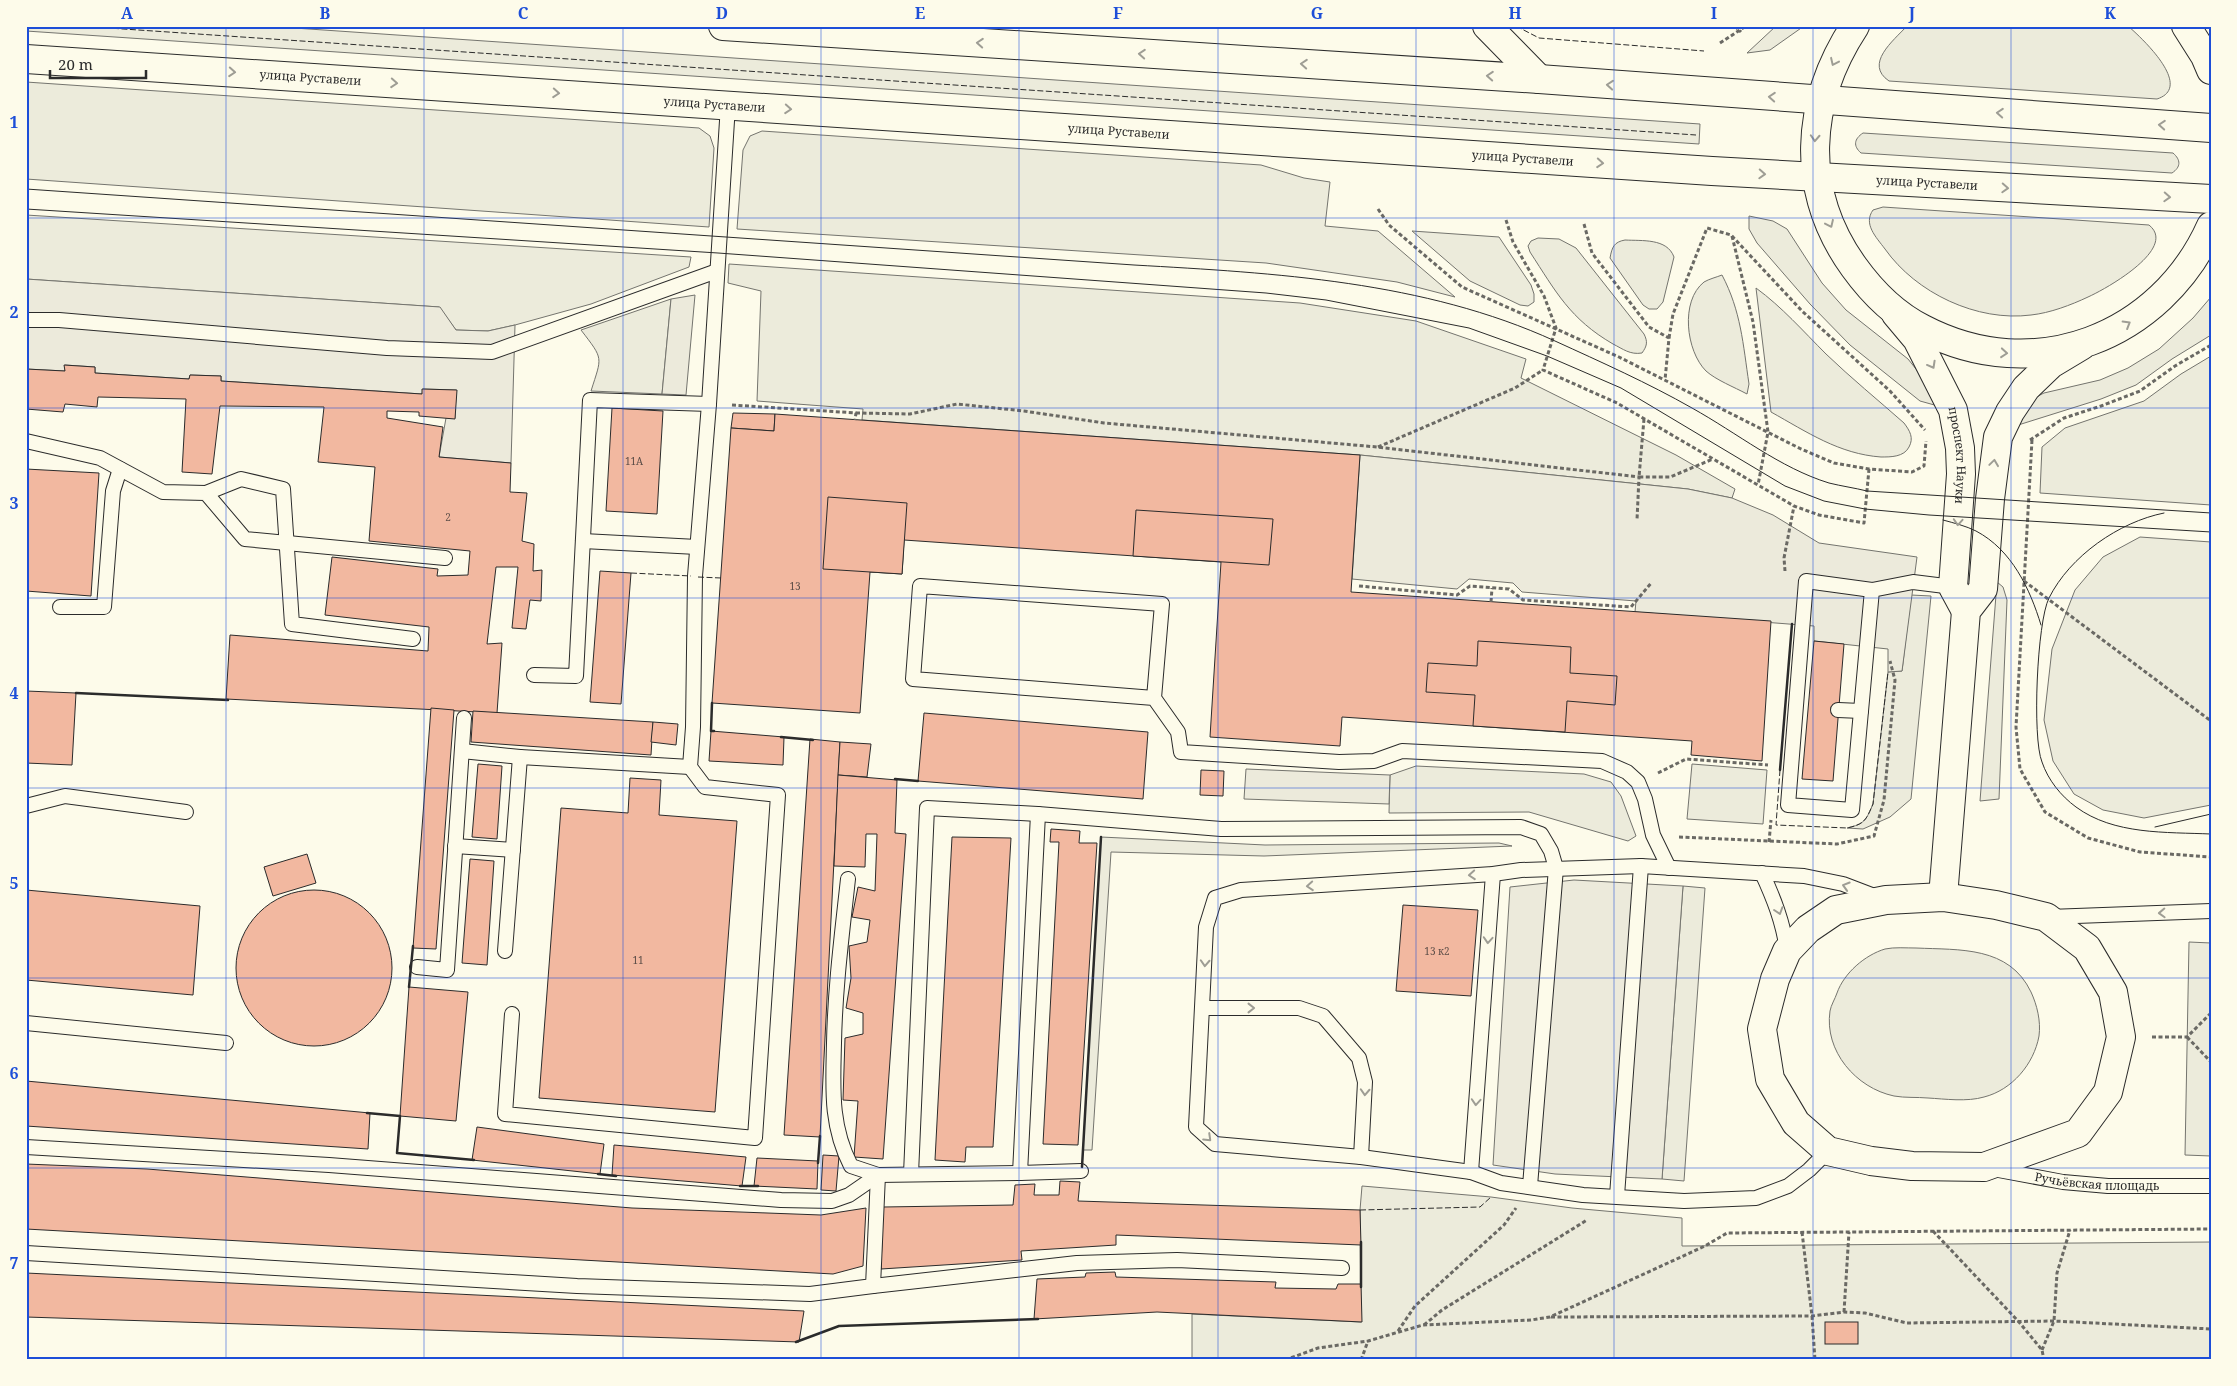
<svg xmlns="http://www.w3.org/2000/svg" width="2237" height="1386" font-family="'Noto Serif',serif">
	<style>
		.green { fill: #ecebdb; stroke: #74746e }
		.parking { fill: #eceadb; stroke: #74746e }
		.building { fill: #f2b8a0; stroke: #2b2b2b }
		.lines { fill: none; stroke-linecap: round; stroke-linejoin: round }
		.service-casing { stroke: #2b2b2b; stroke-width: 16 }
		.minor-casing { stroke: #2b2b2b; stroke-width: 30 }
		.secondary-casing { stroke: #2b2b2b; stroke-width: 30 }
		.primary-casing { stroke: #2b2b2b; stroke-width: 30 }
		.path { stroke: #6a6964; stroke-width: 3; stroke-dasharray: 4 2.5; stroke-linecap: butt }
		.service { stroke: #fdfbea; stroke-width: 14 }
		.minor { stroke: #fdfbea; stroke-width: 28 }
		.secondary { stroke: #fdfbea; stroke-width: 28 }
		.primary { stroke: #fdfbea; stroke-width: 28 }
		.tram { stroke: #2b2b2b; stroke-width: 1 }
		.fence { stroke: #2b2b2b; stroke-width: 1; stroke-dasharray: 6 2.5; stroke-linecap: butt }
		.wall { stroke: #2b2b2b; stroke-width: 2.5 }
		.oneway { stroke: #9e9d94 }
		.grid { fill: none; stroke: #1d4ed8; stroke-width: 1; stroke-opacity: 0.55 }
		.labels { text-anchor: middle; stroke-width: 4; stroke-linejoin: round; paint-order: stroke }
		.number-label { font-size: 10px; fill: #5d4e48 }
		.street-label { font-size: 12px; fill: #2b2b2b; stroke: #fdfbea }
		.neatline { fill: none; stroke: #1d4ed8; stroke-width: 2 }
		.grid-label { font-size: 16px; text-anchor: middle; font-weight: bold; fill: #1d4ed8 }
	</style>
	<rect width="100%" height="100%" fill="#fdfbea"/>
	<g class="green">
		<polygon points="26,26 265,26 1700,124 1699,144 26,31"/>
		<polygon points="1776,26 1804,26 1770,50 1747,53"/>
		<path d="M1907,26H2128C2143,39 2194,87 2157,99L1889,81C1864,64 1893,41 1907,26Z"/>
		<polygon points="26,82 699,128 710,136 714,148 709,227 26,179"/>
		<polygon points="762,131 1261,165 1304,178 1330,182 1325,226 1378,231 1455,297 1397,282 1266,263 737,229 743,150 750,136"/>
		<path d="M1863,133L2173,153C2181,160 2181,167 2172,173L1861,153C1853,146 1854,139 1863,133Z"/>
		<path d="M1883,207L2149,225C2178,248 2108,288 2088,297C2071,305 2050,313 2031,315C1977,322 1916,293 1885,249C1876,237 1863,224 1873,210Z"/>
		<polygon points="26,215 691,257 689,267 591,304 515,325 488,331 456,330 439,307 26,279"/>
		<polygon points="1749,216 1773,221 1787,229 1822,283 1846,310 1908,359 1924,379 1938,406 1920,401 1850,345 1810,304 1757,243 1749,229"/>
		<polygon points="1412,231 1499,237 1531,285 1534,294 1534,302 1528,306 1520,305 1470,281"/>
		<path d="M1538,238L1559,239L1576,248L1644,334C1648,342 1647,346 1642,353C1630,355 1623,349 1613,344C1570,319 1556,292 1530,252L1528,246L1531,241Z"/>
		<path d="M1625,240C1642,241 1667,238 1674,257L1663,302L1657,309H1649L1643,305L1610,258C1612,247 1614,242 1625,240Z"/>
		<polygon points="729,264 1300,303 1416,321 1526,359 1521,378 1676,455 1735,489 1732,498 1688,489 1360,455 862,420 863,409 757,401 761,291 728,283"/>
		<path d="M1722,275C1741,311 1743,344 1749,384L1747,394C1734,387 1716,380 1706,371C1686,351 1680,301 1704,282C1709,279 1717,277 1722,275Z"/>
		<path d="M1756,288C1782,307 1803,331 1826,354C1851,378 1878,400 1904,423C1910,431 1914,438 1909,447C1904,457 1891,457 1881,457C1839,454 1807,432 1771,412Z"/>
		<polygon points="2211,297 2211,335 2172,359 2136,385 2101,399 2015,426 2030,400 2044,393 2100,380 2128,368 2159,349 2193,318"/>
		<path d="M671,299L662,394L591,391C602,356 604,360 581,330Z"/>
		<polygon points="2211,356 2211,505 2040,493 2042,447 2065,428 2144,401 2181,374"/>
		<polygon points="2140,537 2211,542 2211,805 2144,818 2103,810 2074,794 2053,761 2044,720 2052,649 2075,590 2103,557"/>
		<polygon points="1997,582 2003,587 2007,600 1999,799 1980,801"/>
		<path d="M1911,595L1931,596L1911,799L1890,817L1863,829L1847,828C1865,824 1866,820 1873,804L1888,672L1902,671Z"/>
		<polygon points="1692,764 1767,770 1763,824 1687,819"/>
		<polygon points="1416,766 1584,774 1611,782 1621,796 1636,836 1628,841 1529,812 1389,813 1390,775"/>
		<polygon points="1101,837 1265,845 1499,843 1512,846 1264,856 1111,852 1092,1150 1083,1150"/>
		<polygon points="1683,886 1705,888 1684,1181 1662,1179"/>
		<polygon points="2189,942 2211,943 2211,1156 2185,1155"/>
		<path d="M1916,948C1960,950 2009,946 2031,992C2037,1005 2041,1021 2039,1036C2034,1064 2012,1090 1984,1097C1967,1102 1945,1099 1928,1098C1917,1097 1905,1098 1894,1096C1856,1088 1824,1051 1830,1011C1831,1005 1835,999 1837,993C1844,973 1865,955 1885,949C1894,947 1906,948 1916,948Z"/>
		<polygon points="1362,1186 1491,1197 1572,1208 1682,1218 1682,1246 2211,1242 2211,1360 1192,1360 1192,1314 1361,1322 1360,1210"/>
	</g>
	<g class="parking">
		<polygon points="26,279 440,307 456,330 488,331 515,325 511,463 439,457 446,418 455,418 456,390 423,389 422,394 221,381 221,376 190,375 189,379 95,373 95,367 65,365 65,371 26,369"/>
		<polygon points="695,295 686,395 662,394 671,299"/>
		<polygon points="1360,455 1688,489 1732,498 1773,515 1819,543 1917,557 1902,671 1888,672 1888,649 1814,641 1814,626 1635,612 1636,601 1522,592 1513,583 1469,579 1457,589 1352,579"/>
		<polygon points="1246,769 1390,775 1389,804 1244,799"/>
		<polygon points="1574,880 1683,886 1662,1179 1555,1174 1493,1165 1510,887"/>
	</g>
	<g class="building">
		<polygon points="64,365 95,367 95,373 189,379 190,375 221,376 221,381 422,394 422,389 457,390 455,419 419,416 419,412 387,411 387,418 443,427 439,457 511,463 510,492 527,493 522,541 534,544 533,571 542,570 541,601 530,600 526,629 512,628 518,567 496,567 487,644 502,643 497,713 226,699 230,635 428,651 429,627 325,615 332,557 438,569 437,576 468,575 470,551 369,541 375,467 318,462 324,407 220,406 212,474 182,472 186,399 98,397 97,407 65,404 63,412 26,409 26,369 65,371"/>
		<polygon points="612,408 663,411 657,514 606,511"/>
		<polygon points="733,413 775,414 774,431 731,428"/>
		<polygon points="775,414 1360,455 1351,592 1771,621 1762,761 1691,755 1692,741 1342,717 1340,746 1210,737 1221,562 904,540 902,574 870,572 860,713 712,703 731,428 774,431"/>
		<polygon points="26,469 99,473 91,596 26,591"/>
		<polygon points="828,497 907,503 902,574 823,569"/>
		<polygon points="1136,510 1273,519 1269,565 1133,556"/>
		<polygon points="600,571 631,573 621,704 590,702"/>
		<polygon points="1478,641 1571,647 1570,673 1617,676 1615,705 1567,701 1565,732 1473,726 1475,695 1426,692 1428,663 1477,666"/>
		<polygon points="1814,641 1844,644 1833,781 1802,779"/>
		<polygon points="26,691 76,693 72,765 26,763"/>
		<polygon points="431,708 454,710 436,949 413,948"/>
		<polygon points="473,711 653,722 651,755 471,742"/>
		<polygon points="924,713 1148,732 1143,799 918,781"/>
		<polygon points="653,722 678,724 676,745 651,742"/>
		<polygon points="711,731 784,737 783,765 709,761"/>
		<polygon points="810,739 840,742 820,1137 784,1135"/>
		<polygon points="840,742 871,744 867,777 838,775"/>
		<polygon points="478,764 502,766 497,839 472,837"/>
		<polygon points="1201,770 1224,771 1223,796 1200,795"/>
		<polygon points="838,775 897,780 895,833 906,834 883,1159 854,1157 858,1101 843,1100 845,1038 863,1034 863,1013 846,1008 851,978 849,946 867,942 870,920 852,917 858,887 875,891 877,834 866,834 865,867 834,866"/>
		<polygon points="630,778 661,780 659,815 737,821 715,1112 539,1098 561,808 628,813"/>
		<polygon points="1051,829 1080,831 1079,843 1097,843 1078,1145 1043,1144 1059,842 1050,842"/>
		<polygon points="952,837 1011,838 993,1147 966,1147 965,1162 935,1160"/>
		<polygon points="307,854 316,883 273,896 264,867"/>
		<polygon points="470,859 494,861 487,965 462,963"/>
		<circle cx="314" cy="968" r="78"/>
		<polygon points="26,890 200,906 193,995 26,980"/>
		<polygon points="1403,905 1478,910 1471,996 1396,991"/>
		<polygon points="409,987 468,992 456,1121 400,1116"/>
		<polygon points="26,1081 370,1113 368,1149 26,1126"/>
		<polygon points="477,1127 604,1144 600,1174 472,1160"/>
		<polygon points="614,1145 746,1157 742,1186 612,1175"/>
		<polygon points="823,1155 839,1156 836,1191 821,1190"/>
		<polygon points="757,1158 818,1161 817,1189 754,1186"/>
		<polygon points="26,1164 147,1169 632,1208 821,1215 866,1208 863,1266 833,1274 26,1229"/>
		<polygon points="1060,1181 1080,1182 1078,1201 1360,1210 1361,1245 1116,1235 1116,1245 1021,1251 1022,1260 881,1269 883,1207 1013,1205 1015,1185 1035,1184 1034,1195 1059,1195"/>
		<polygon points="1115,1272 1116,1277 1276,1282 1275,1288 1336,1289 1338,1284 1361,1284 1362,1322 1157,1312 1034,1319 1037,1279 1085,1277 1086,1273"/>
		<polygon points="26,1273 804,1311 799,1342 26,1317"/>
		<rect x="1825" y="1322" width="33" height="22"/>
	</g>
	<g class="lines">
		<g class="service-casing">
			<g id="service">
				<polyline points="26,320 59,320 387,348 492,352 717,271"/>
				<polyline points="26,441 100,458 163,492 206,493 245,539 445,558"/>
				<polyline points="206,493 241,479 283,489 292,624 413,639"/>
				<polyline points="583,541 697,547"/>
				<polyline points="1872,590 1852,810 1788,805 1806,581 1872,590 1913,582 1953,587"/>
				<polyline points="60,607 104,607 113,491 120,469"/>
				<polyline points="534,675 576,676 590,400 709,404"/>
				<polyline points="1154,698 1162,604 920,586 913,679 1154,698 1178,732 1181,752 1339,762 1374,761 1402,751 1602,761 1627,772 1638,782 1645,799 1653,835 1669,868"/>
				<polyline points="1838,710 1861,711"/>
				<polyline points="462,751 520,757"/>
				<polyline points="26,806 65,796 186,812"/>
				<polyline points="1038,814 1020,1173 1081,1171"/>
				<polyline points="455,846 513,850"/>
				<path d="M1762,873C1774,899 1783,922 1787,950"/>
				<polyline points="2049,917 2211,911"/>
				<polyline points="505,951 520,757 690,767"/>
				<polyline points="417,967 447,970 464,718"/>
				<polyline points="1203,1008 1299,1008 1323,1016 1359,1058 1365,1082 1361,1157"/>
				<polyline points="512,1014 505,1114 755,1138 778,795 705,787 690,767 693,727 695,576 709,404 728,105"/>
				<polyline points="26,1023 226,1043"/>
				<polyline points="26,1147 329,1165 781,1200 832,1201 849,1195 878,1175 1020,1173"/>
				<polyline points="1828,1151 1809,1170 1788,1186 1756,1198 1684,1201 1583,1195 1501,1183 1471,1172 1361,1157 1215,1144 1196,1127 1206,927 1215,898 1241,890 1493,874 1521,870 1641,866 1804,876 1843,884 1877,897"/>
				<path id="s1" d="M1993,1169L2063,1182L2108,1186H2211"/>
				<polyline points="1471,1172 1493,874"/>
				<polyline points="911,1174 927,808 1038,814 1221,829 1521,827 1541,834 1551,851 1556,868 1530,1186"/>
				<polyline points="1617,1196 1641,866"/>
				<path d="M26,1253L577,1286L810,1294L873,1286L878,1175L851,1166C830,1125 833,1088 834,1043C835,988 842,934 848,879"/>
				<polyline points="873,1286 1077,1263 1177,1260 1342,1268"/>
			</g>
		</g>
		<g class="minor-casing">
			<g id="minor">
				<polyline points="1487,26 1539,79"/>
				<path id="s2" d="M1896,314L1917,339L1953,410L1960,448L1961,474L1953,587L1966,611"/>
				<polygon points="1943,897 1996,905 2046,917 2087,948 2113,992 2121,1037 2108,1092 2078,1133 1984,1167 1912,1166 1871,1161 1828,1151 1796,1123 1770,1079 1762,1029 1775,979 1787,951 1808,929 1836,910 1886,900"/>
				<polyline points="1943,897 1966,611 1983,589 1990,499 1998,437 2010,412 2026,388 2051,364 2081,346"/>
			</g>
		</g>
		<g class="secondary-casing">
			<g id="secondary">
				<path d="M1855,26C1805,102 1799,191 1854,267C1872,292 1895,315 1923,329C2034,387 2161,338 2211,226"/>
				<polyline points="2186,26 2205,56 2211,70"/>
			</g>
		</g>
		<g class="primary-casing">
			<g id="primary">
				<polyline points="723,26 1539,79 2211,128"/>
				<path id="s3" d="M26,59L1712,171L2211,199"/>
			</g>
		</g>
		<g class="path">
			<polyline points="1735,26 1741,32"/>
			<polyline points="1720,43 1746,26"/>
			<polyline points="1378,209 1389,225 1462,287 1619,357 1801,449 1834,463 1869,469 1912,472 1924,466 1926,441"/>
			<polyline points="1506,220 1513,242 1544,296 1556,328 1543,370 1617,403 1794,506 1819,515 1864,523 1869,469"/>
			<polyline points="1584,224 1592,253 1649,327 1669,338 1665,380"/>
			<polyline points="1732,236 1753,322 1768,432 1758,485"/>
			<polyline points="1669,338 1673,314 1707,228 1731,235 1802,311 1890,391 1925,430"/>
			<polyline points="732,405 856,413 855,420"/>
			<polyline points="856,413 910,414 957,404 1024,411 1104,423 1377,447 1639,477 1637,520"/>
			<polyline points="1644,419 1639,477 1670,477 1713,459"/>
			<polyline points="2030,440 2064,418 2101,406 2140,391 2175,366 2211,345"/>
			<polyline points="2032,440 2016,727 2020,769 2045,812 2088,838 2140,852 2211,857"/>
			<polyline points="1378,447 1515,388 1543,370"/>
			<polyline points="1785,571 1784,558 1794,506"/>
			<polyline points="2024,581 2211,721"/>
			<polyline points="1359,586 1457,595 1470,586 1509,589 1523,600 1631,607 1652,582"/>
			<polyline points="1491,602 1492,588"/>
			<polyline points="1658,773 1686,759 1768,765"/>
			<polyline points="1679,837 1837,844 1874,836 1884,800 1895,680 1890,661"/>
			<polyline points="1769,842 1771,820"/>
			<polyline points="2152,1037 2187,1037 2211,1013"/>
			<polyline points="2187,1037 2211,1062"/>
			<polyline points="1933,1231 2019,1322 2042,1350 2044,1360"/>
			<polyline points="1802,1232 1812,1316 1815,1360"/>
			<polyline points="1844,1312 1849,1232"/>
			<polyline points="1551,1317 1812,1316 1844,1312 1865,1313 1907,1323 2054,1321 2211,1329"/>
			<polyline points="1424,1325 1442,1310 1587,1220"/>
			<polyline points="1398,1331 1415,1306 1504,1225 1516,1208"/>
			<polyline points="2042,1350 2054,1321 2057,1273 2070,1230"/>
			<polyline points="1285,1360 1318,1348 1368,1341 1423,1325 1531,1320 1550,1317 1705,1246 1727,1233 2211,1229"/>
			<polyline points="1361,1360 1368,1341"/>
		</g>
		<use href="#service" class="service"/>
		<use href="#minor" class="minor"/>
		<use href="#secondary" class="secondary"/>
		<use href="#primary" class="primary"/>
		<g class="tram">
			<path d="M26,189L1134,265C1275,273 1424,281 1555,341C1601,362 1648,383 1692,408C1737,433 1780,468 1829,483C1841,486 1855,488 1867,491L2211,513"/>
			<polyline points="26,209 718,253 1266,293 1326,300 1469,328 1547,356 1621,388 1785,486 1824,501 1865,509 1929,515 2211,532"/>
			<path d="M2164,513C2119,522 2070,556 2049,598C2037,622 2032,738 2042,762C2048,780 2061,796 2076,807C2114,835 2166,832 2211,834"/>
			<path d="M1943,520C1954,523 1966,526 1976,531C2012,550 2030,589 2041,625"/>
			<polyline points="2155,827 2211,814"/>
		</g>
		<g class="fence">
			<polyline points="79,26 1696,135"/>
			<polyline points="1516,26 1539,38 1704,51"/>
			<polyline points="631,573 691,576"/>
			<polyline points="698,577 721,578"/>
			<path d="M1780,770L1776,825L1847,828C1865,824 1866,820 1873,804L1888,672"/>
			<polyline points="1360,1210 1480,1207 1491,1197"/>
			<polyline points="1227,1360 1240,1360"/>
		</g>
		<g class="wall">
			<polyline points="76,693 228,700"/>
			<polyline points="712,703 711,731 714,731"/>
			<polyline points="781,737 813,740"/>
			<polyline points="1780,770 1792,624"/>
			<polyline points="895,779 918,781"/>
			<polyline points="409,987 413,946"/>
			<polyline points="367,1113 400,1116 397,1153 474,1160"/>
			<polyline points="818,1163 820,1136"/>
			<polyline points="1082,1167 1101,837"/>
			<polyline points="598,1174 616,1176"/>
			<polyline points="740,1186 758,1186"/>
			<polyline points="1361,1242 1361,1287"/>
			<polyline points="796,1342 839,1326 1038,1319"/>
		</g>
	</g>
	<defs><path id="oneway-chevron" d="M-2-3.5L2.5 0L-2 3.5" fill="none" stroke-width="1.6" stroke-linecap="round" stroke-linejoin="round" transform="scale(1.25)"/></defs>
	<g class="oneway">
		<use href="#oneway-chevron" transform="translate(980 43) rotate(-176)"/>
		<use href="#oneway-chevron" transform="translate(1142 54) rotate(-176)"/>
		<use href="#oneway-chevron" transform="translate(1834 62) rotate(115)"/>
		<use href="#oneway-chevron" transform="translate(1304 64) rotate(-176)"/>
		<use href="#oneway-chevron" transform="translate(232 72) rotate(4)"/>
		<use href="#oneway-chevron" transform="translate(1490 76) rotate(-176)"/>
		<use href="#oneway-chevron" transform="translate(394 83) rotate(4)"/>
		<use href="#oneway-chevron" transform="translate(1610 85) rotate(-175)"/>
		<use href="#oneway-chevron" transform="translate(556 93) rotate(4)"/>
		<use href="#oneway-chevron" transform="translate(1772 97) rotate(-176)"/>
		<use href="#oneway-chevron" transform="translate(788 109) rotate(4)"/>
		<use href="#oneway-chevron" transform="translate(2000 113) rotate(-176)"/>
		<use href="#oneway-chevron" transform="translate(2162 125) rotate(-176)"/>
		<use href="#oneway-chevron" transform="translate(1815 138) rotate(93)"/>
		<use href="#oneway-chevron" transform="translate(1600 163) rotate(4)"/>
		<use href="#oneway-chevron" transform="translate(1762 174) rotate(3)"/>
		<use href="#oneway-chevron" transform="translate(2005 188) rotate(3)"/>
		<use href="#oneway-chevron" transform="translate(2167 197) rotate(3)"/>
		<use href="#oneway-chevron" transform="translate(1830 224) rotate(65)"/>
		<use href="#oneway-chevron" transform="translate(2127 324) rotate(-31)"/>
		<use href="#oneway-chevron" transform="translate(2004 353) rotate(5)"/>
		<use href="#oneway-chevron" transform="translate(1932 365) rotate(61)"/>
		<use href="#oneway-chevron" transform="translate(1994 463) rotate(-82)"/>
		<use href="#oneway-chevron" transform="translate(1958 522) rotate(94)"/>
		<use href="#oneway-chevron" transform="translate(1472 875) rotate(176)"/>
		<use href="#oneway-chevron" transform="translate(1310 886) rotate(176)"/>
		<use href="#oneway-chevron" transform="translate(1846 886) rotate(-163)"/>
		<use href="#oneway-chevron" transform="translate(1779 911) rotate(72)"/>
		<use href="#oneway-chevron" transform="translate(2162 913) rotate(178)"/>
		<use href="#oneway-chevron" transform="translate(1488 940) rotate(94)"/>
		<use href="#oneway-chevron" transform="translate(1205 963) rotate(93)"/>
		<use href="#oneway-chevron" transform="translate(1251 1008)"/>
		<use href="#oneway-chevron" transform="translate(1365 1092) rotate(93)"/>
		<use href="#oneway-chevron" transform="translate(1476 1102) rotate(94)"/>
		<use href="#oneway-chevron" transform="translate(1208 1138) rotate(44)"/>
	</g>
	<path class="grid" d="M226,26V1360M424,26V1360M623,26V1360M821,26V1360M1019,26V1360M1218,26V1360M1416,26V1360M1614,26V1360M1813,26V1360M2011,26V1360M26,218H2211M26,408H2211M26,598H2211M26,788H2211M26,978H2211M26,1168H2211"/>
	<g class="labels">
		<g class="number-label">
			<text x="634" y="465">11А</text>
			<text x="448" y="521">2</text>
			<text x="795" y="590">13</text>
			<text x="1437" y="955">13 к2</text>
			<text x="638" y="964">11</text>
		</g>
		<g class="street-label">
			<text dy="4" stroke="none"><textPath href="#s3" startOffset="285">улица Руставели</textPath></text>
			<text dy="4" stroke="none"><textPath href="#s3" startOffset="690">улица Руставели</textPath></text>
			<text dy="4" stroke="none"><textPath href="#s3" startOffset="1095">улица Руставели</textPath></text>
			<text dy="4" stroke="none"><textPath href="#s3" startOffset="1500">улица Руставели</textPath></text>
			<text dy="4" stroke="none"><textPath href="#s3" startOffset="1905">улица Руставели</textPath></text>
			<text dy="4" stroke="none"><textPath href="#s2" startOffset="158">проспект Науки</textPath></text>
			<text dy="4" stroke="none"><textPath href="#s1" startOffset="105">Ручьёвская площадь</textPath></text>
		</g>
	</g>
	<rect width="2237" height="1386" fill="none" stroke="#fdfbea" stroke-width="55"/>
	<path d="M50 70v8h96v-8" fill="none" stroke="#2b2b2b" stroke-width="2.5"/>
	<text x="58" y="70" font-size="15" fill="#2b2b2b" stroke="#fdfbea" stroke-width="4" paint-order="stroke">20 m</text>
	<rect x="28" y="28" width="2182" height="1330" class="neatline"/>
	<g class="grid-label">
		<text x="127" y="19">A</text>
		<text x="325" y="19">B</text>
		<text x="523" y="19">C</text>
		<text x="722" y="19">D</text>
		<text x="920" y="19">E</text>
		<text x="1118" y="19">F</text>
		<text x="1317" y="19">G</text>
		<text x="1515" y="19">H</text>
		<text x="1714" y="19">I</text>
		<text x="1912" y="19">J</text>
		<text x="2110" y="19">K</text>
		<text x="14" y="128">1</text>
		<text x="14" y="318">2</text>
		<text x="14" y="509">3</text>
		<text x="14" y="699">4</text>
		<text x="14" y="889">5</text>
		<text x="14" y="1079">6</text>
		<text x="14" y="1269">7</text>
	</g>
</svg>
